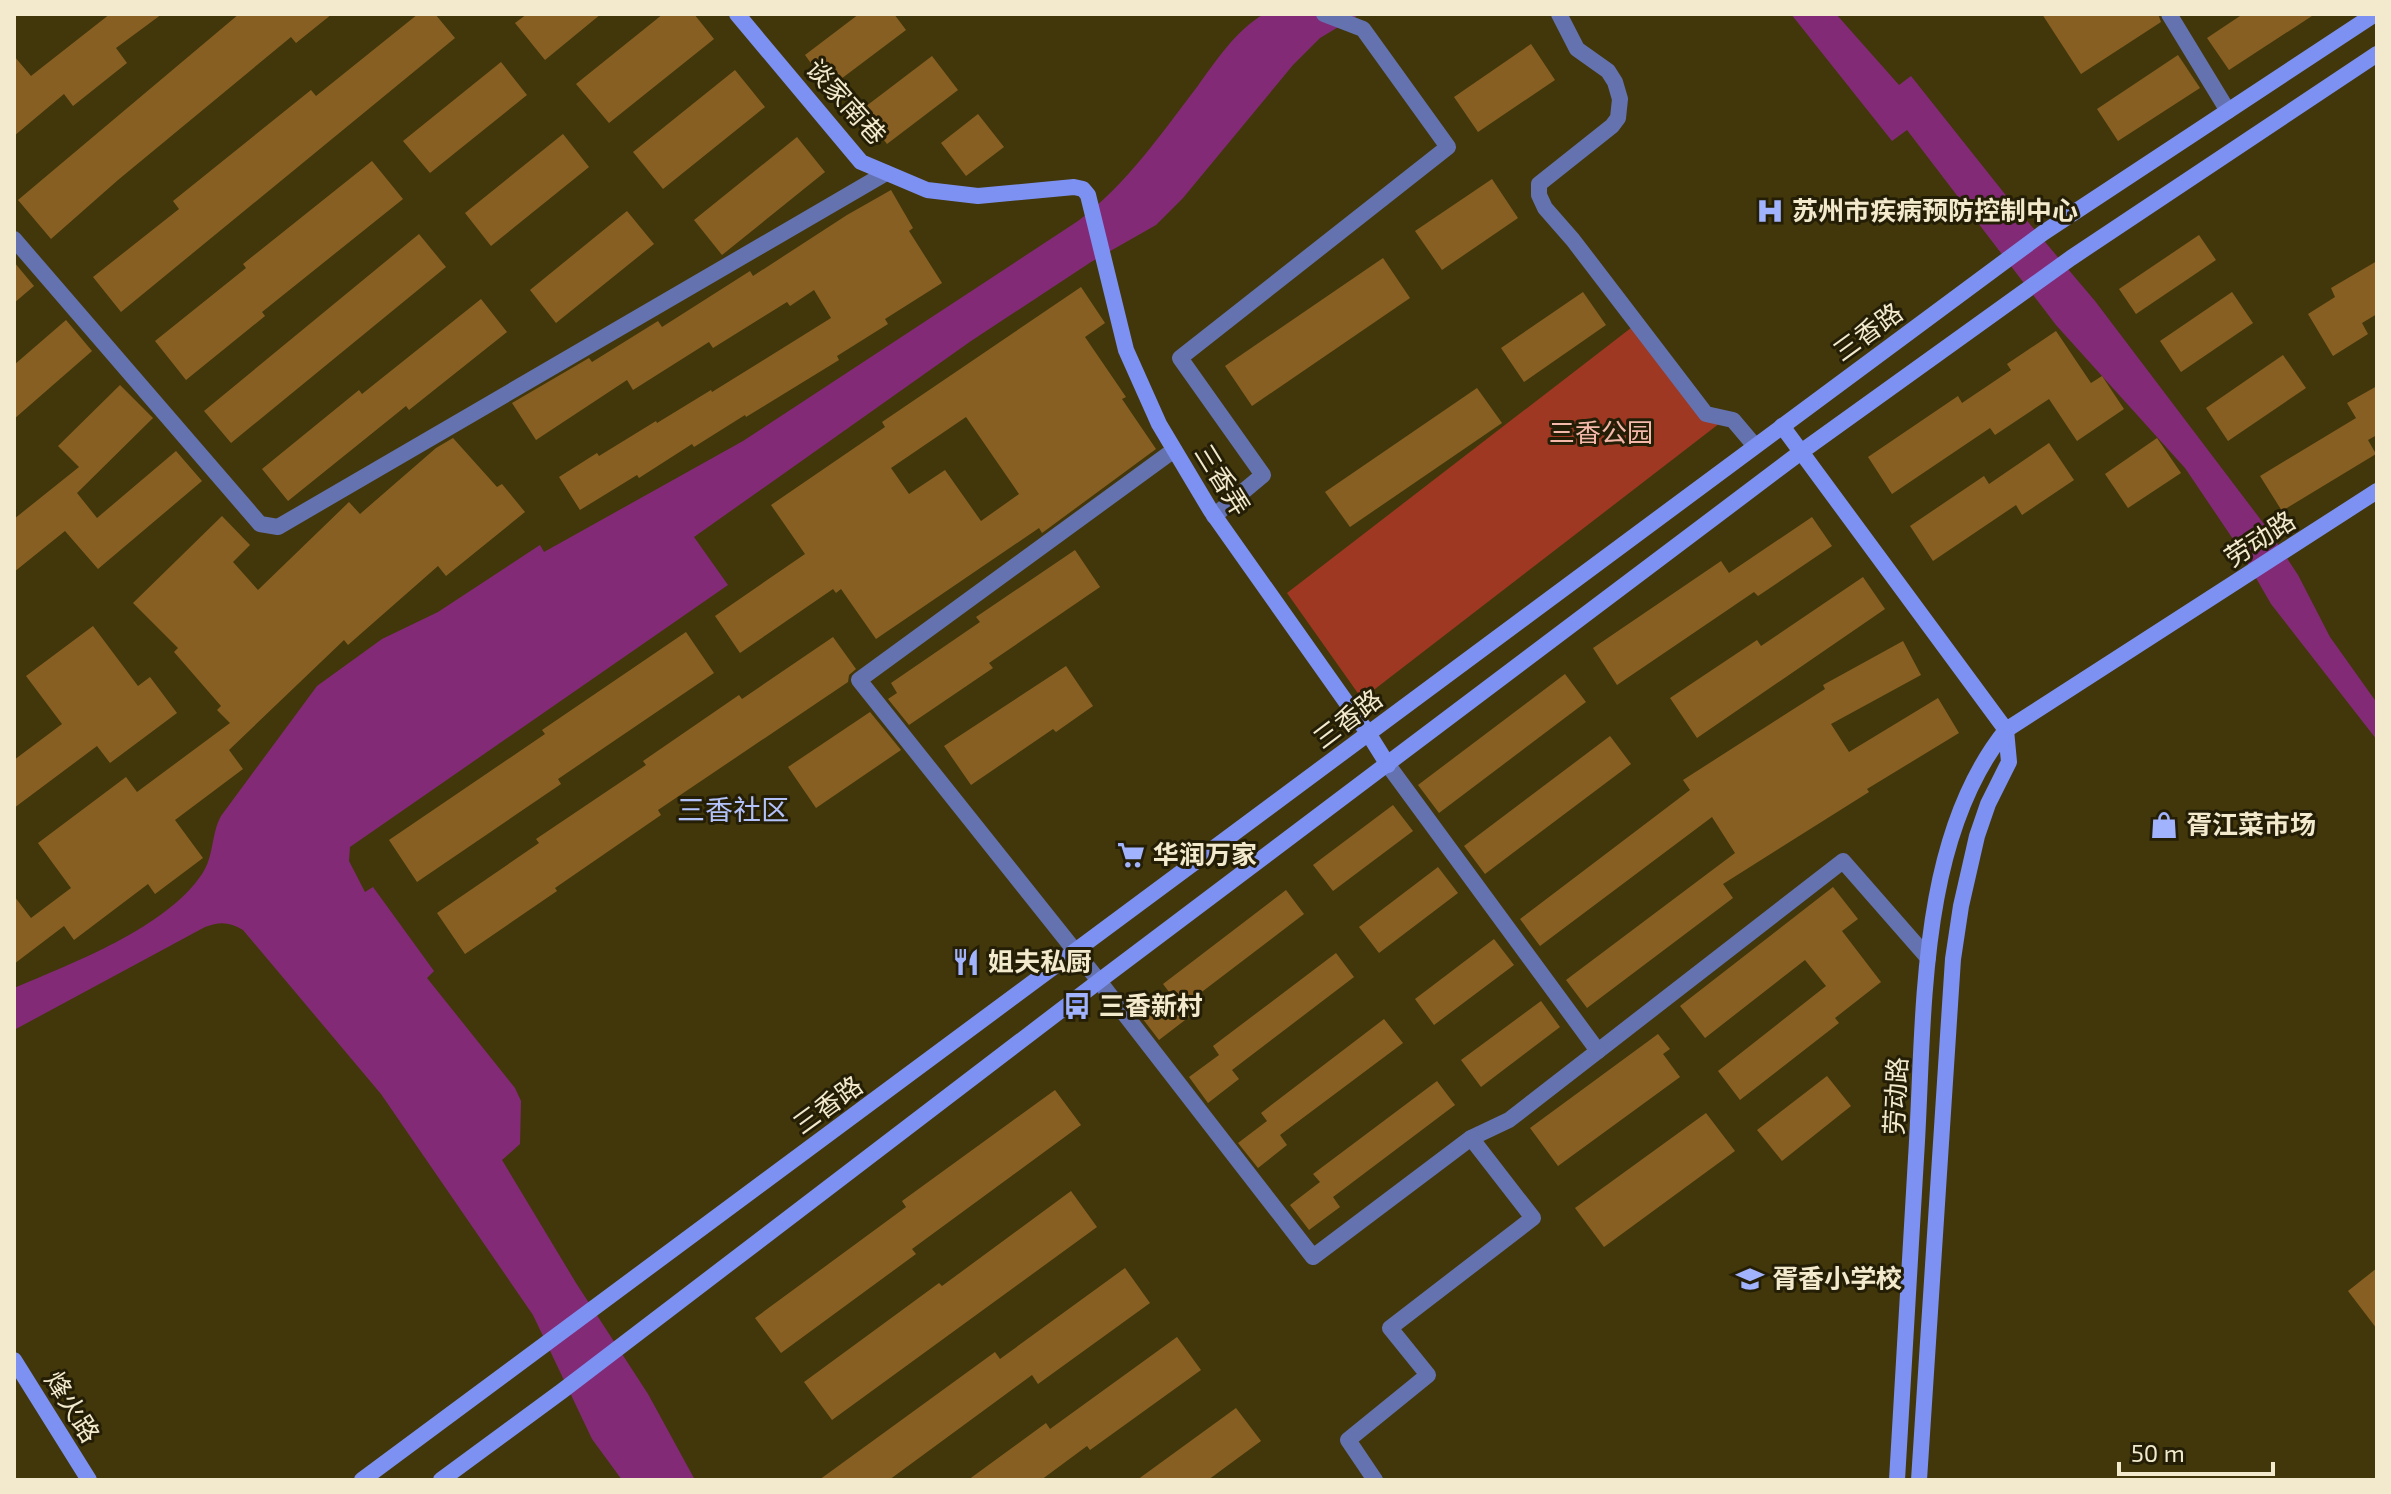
<svg xmlns="http://www.w3.org/2000/svg" width="2391" height="1494" font-family="'Exo 2','Noto Sans SC',sans-serif">
	<style>
		.green { fill: #9e3823 }
		.water { fill: #832a77 }
		.building { fill: #885f23; fill-rule: evenodd }
		.lines { fill: none; stroke-linecap: round; stroke-linejoin: round }
		.street { stroke: #6472af; stroke-width: 16 }
		.secondary { stroke: #7d91f2; stroke-width: 16 }
		.labels { text-anchor: middle; stroke-width: 6; stroke-linejoin: round; paint-order: stroke }
		.street-label { font-size: 26px; fill: #f3eace; stroke: #251e07 }
		.poi-label { font-size: 26px; font-weight: bold; fill: #f3eace; stroke: #251e07; text-anchor: start }
		.park-label { font-size: 26px; fill: #f5b9ab; stroke: #251e07 }
		.neighbourhood-label { font-size: 28px; fill: #b4c2fa; stroke: #251e07 }
	</style>
	<rect width="100%" height="100%" fill="#42370a"/>
	<polygon class="green" points="1640,321 1720,423 1362,699 1287,593"/>
	<g class="water">
		<path d="M1264,14H1360L1320,38L1293,65L1183,198L1156,225L1091,262L971,341L694,537L728,585L350,847L349,861L365,892L373,887L434,971L427,978L515,1088L521,1101L520,1144L502,1160L576,1283L648,1394L695,1480H622L592,1439L533,1315L381,1094L243,930C230,922 220,921 205,927L14,1030V988C73,963 166,928 202,874C214,857 211,834 221,816L317,686L382,639L438,612L540,545L544,552L743,441L1078,221C1126,185 1161,134 1197,87C1216,61 1235,31 1264,14Z"/>
		<polygon points="1791,14 1836,14 1899,85 1911,76 2012,203 2095,301 2267,528 2298,575 2330,637 2377,703 2377,740 2271,604 2237,545 2185,468 2056,325 1907,130 1892,141"/>
	</g>
	<g class="building">
		<polygon points="110,14 162,14 116,48 127,63 73,106 64,94 14,136 14,56 31,76"/>
		<polygon points="239,14 332,14 296,43 291,37 118,180 51,239 18,200"/>
		<polygon points="418,14 435,14 455,38 121,312 93,277 179,209 173,201 311,90 316,96"/>
		<polygon points="527,14 601,14 545,60 515,23"/>
		<polygon points="663,14 694,14 714,39 609,123 576,84"/>
		<polygon points="859,14 894,14 906,30 829,88 805,55"/>
		<polygon points="2042,14 2158,14 2161,22 2081,74"/>
		<polygon points="2243,14 2315,14 2229,70 2207,38"/>
		<polygon points="1531,44 1555,80 1478,132 1454,97"/>
		<polygon points="2178,55 2200,88 2118,141 2097,109"/>
		<polygon points="932,56 958,90 887,144 861,110"/>
		<polygon points="501,62 527,95 430,173 403,141"/>
		<polygon points="735,70 765,107 663,189 633,152"/>
		<polygon points="978,114 1004,147 966,176 941,143"/>
		<polygon points="563,134 589,167 491,246 465,213"/>
		<polygon points="797,137 825,172 722,255 694,220"/>
		<polygon points="372,161 403,199 262,312 265,316 186,380 155,341 246,268 243,264"/>
		<polygon points="1492,179 1518,218 1442,270 1415,231"/>
		<polygon points="891,190 913,228 909,231 942,283 885,319 888,324 837,356 839,360 746,417 745,415 694,447 692,444 639,478 637,475 580,510 559,477 597,453 599,456 656,421 657,423 711,390 712,392 831,318 814,290 790,306 787,302 713,348 709,342 633,390 627,380 536,440 512,403 589,358 592,362 658,321 662,327 750,271 753,276 847,215"/>
		<polygon points="627,211 654,244 556,323 530,290"/>
		<polygon points="419,234 446,267 231,443 204,411"/>
		<polygon points="2199,235 2216,260 2136,314 2119,289"/>
		<polygon points="1383,258 1410,298 1252,406 1225,366"/>
		<polygon points="2377,261 2377,314 2362,323 2368,334 2333,356 2308,314 2335,297 2331,288"/>
		<polygon points="14,262 34,286 14,303"/>
		<path d="M1081,287L1105,323L1085,337L1126,397L1122,399L1156,449L1042,533L1039,528L876,639L841,589L836,593L833,589L740,653L715,616L805,554L771,505L885,427L882,422ZM966,417L1019,494L981,521L945,470L909,494L891,468Z"/>
		<polygon points="1583,292 1606,325 1524,382 1501,348"/>
		<polygon points="2232,292 2253,323 2181,372 2160,341"/>
		<polygon points="481,299 507,332 409,410 406,406 288,501 262,469 359,390 362,394"/>
		<polygon points="66,320 92,351 14,419 14,365"/>
		<polygon points="2056,331 2091,383 2102,376 2124,409 2077,441 2049,399 1995,435 1990,428 1892,494 1868,457 1958,396 1962,403 2011,370 2007,364"/>
		<polygon points="2283,355 2306,388 2228,441 2206,408"/>
		<polygon points="120,385 153,418 77,493 97,518 176,451 202,481 98,569 65,531 14,572 14,519 79,467 58,446"/>
		<polygon points="2377,386 2377,435 2368,440 2376,454 2282,511 2260,476 2356,418 2347,403"/>
		<polygon points="1477,388 1502,423 1350,527 1325,492"/>
		<polygon points="453,438 497,487 502,484 525,512 446,576 438,566 348,645 344,640 229,750 243,769 175,820 203,858 155,894 148,884 74,940 64,926 14,964 14,896 31,918 71,888 38,843 126,777 137,792 230,723 217,710 221,706 174,652 178,648 133,603 222,516 250,545 233,562 258,590 349,502 360,514 436,448"/>
		<polygon points="2157,438 2181,473 2128,508 2105,474"/>
		<polygon points="2049,443 2074,480 2022,515 2016,505 1933,561 1910,526 1984,476 1989,484"/>
		<polygon points="1812,517 1832,546 1758,596 1754,592 1617,685 1593,648 1721,561 1729,573"/>
		<polygon points="1075,550 1100,587 989,663 993,668 909,725 888,699 897,693 891,683 980,622 976,617"/>
		<polygon points="1863,577 1885,609 1697,738 1670,698 1757,640 1761,646"/>
		<polygon points="93,626 138,686 150,677 177,713 110,763 97,746 14,808 14,760 62,724 26,676"/>
		<polygon points="686,632 714,673 558,779 561,784 417,882 389,840 545,734 542,730"/>
		<polygon points="833,637 856,669 849,675 848,682 658,810 661,815 555,888 557,891 465,954 437,913 539,843 536,839 646,765 643,761 739,695 742,699"/>
		<polygon points="1903,641 1921,675 1831,724 1849,752 1938,698 1959,733 1867,789 1869,792 1723,884 1733,898 1587,1008 1566,980 1735,853 1712,817 1540,946 1520,919 1690,790 1683,780 1825,689 1823,685"/>
		<polygon points="1066,666 1093,706 1056,732 1053,729 971,785 944,746"/>
		<polygon points="1565,674 1586,702 1439,813 1418,785"/>
		<polygon points="870,712 901,750 816,808 788,767"/>
		<polygon points="1610,736 1631,764 1485,874 1464,846"/>
		<polygon points="1393,805 1413,831 1333,891 1313,865"/>
		<polygon points="1438,867 1458,893 1379,953 1359,927"/>
		<polygon points="1833,887 1858,919 1842,931 1881,982 1835,1018 1839,1023 1740,1100 1718,1071 1826,986 1805,960 1705,1038 1680,1006"/>
		<polygon points="1286,890 1304,914 1182,1007 1189,1017 1159,1040 1139,1014 1169,992 1163,984"/>
		<polygon points="1494,939 1514,965 1434,1025 1415,999"/>
		<polygon points="1336,953 1354,977 1232,1070 1239,1079 1208,1103 1189,1077 1219,1055 1213,1046"/>
		<polygon points="1541,1001 1560,1027 1481,1087 1461,1060"/>
		<polygon points="1384,1019 1403,1043 1280,1135 1287,1145 1258,1168 1238,1143 1267,1121 1261,1113"/>
		<polygon points="1658,1034 1670,1049 1663,1054 1680,1077 1558,1166 1530,1128"/>
		<polygon points="1827,1076 1851,1106 1782,1161 1757,1130"/>
		<polygon points="1437,1081 1455,1105 1333,1197 1340,1207 1309,1230 1290,1205 1320,1182 1313,1174"/>
		<polygon points="1055,1090 1081,1125 912,1249 916,1254 781,1353 755,1318 906,1207 902,1201"/>
		<polygon points="1706,1113 1735,1151 1604,1247 1575,1208"/>
		<polygon points="1071,1191 1097,1227 832,1420 804,1382 939,1283 942,1286"/>
		<polygon points="1125,1268 1150,1303 1038,1384 1032,1375 889,1480 819,1480 995,1352 1000,1359"/>
		<polygon points="2377,1268 2377,1329 2348,1291"/>
		<polygon points="1177,1337 1201,1370 1090,1450 1087,1446 1041,1480 968,1480 1046,1423 1050,1429"/>
		<polygon points="1236,1408 1261,1441 1208,1480 1137,1480"/>
	</g>
	<g class="lines">
		<g class="street">
			<polyline points="1559,14 1577,49 1608,71 1615,82 1620,99 1618,118 1612,126 1539,184 1539,195 1545,208 1573,240 1706,414 1733,420 1755,446"/>
			<polyline points="2169,14 2228,111"/>
			<polyline points="14,239 260,524 278,527 886,173"/>
			<polyline points="1174,450 859,680 1099,981 1313,1257 1471,1138 1509,1120 1843,861 1928,958"/>
			<polyline points="1214,516 1263,475 1180,358 1448,147 1363,29 1324,14"/>
			<polyline points="1388,765 1598,1051"/>
			<polyline points="1375,1480 1348,1440 1428,1375 1390,1328 1533,1218 1471,1138"/>
		</g>
		<g class="secondary">
			<polyline points="737,14 861,162 927,190 978,196 1074,187 1083,189 1088,195 1126,350 1159,424 1211,511 1368,733 1388,765"/>
			<polyline points="1782,426 2006,730 2009,762 1988,804 1977,836 1961,906 1953,959 1919,1480"/>
			<polyline points="14,1360 89,1480"/>
			<polyline points="362,1480 2043,233 2375,14"/>
			<polyline points="441,1480 562,1391 1107,975 1801,452 2071,258 2377,54"/>
			<path d="M1897,1480C1903,1373 1910,1265 1916,1158C1925,1021 1916,842 2006,730L2377,491"/>
		</g>
	</g>
	<defs>
		<g id="hospital-bare" transform="scale(2.16)"><path d="M-5-5h3v3.5h4V-5h3V5h-3V1.5h-4V5h-3Z" fill="#a1b3fd" stroke="#251e07" stroke-width="2.5" paint-order="stroke"/></g>
		<g id="shop-bare" transform="scale(2.16)"><path d="M-5-2.5h2.3a2.7 3.5 0 0 1 5.4 0H5L5.5 6h-11ZM-1.5-2.5h3a1.5 2.3 0 0 0-3 0Z" fill="#a1b3fd" stroke="#251e07" stroke-width="2.5" paint-order="stroke"/></g>
		<g id="supermarket-bare" transform="scale(2.16)"><path d="M-6-5.5h2.5l.6 2H6L4.5 2H-2.5L-4.4-4H-6ZM-1.5 3.2a1.3 1.3 0 1 0 .1 0ZM3 3.2a1.3 1.3 0 1 0 .1 0Z" fill="#a1b3fd" stroke="#251e07" stroke-width="2.5" paint-order="stroke"/></g>
		<g id="restaurant-bare" transform="scale(2.16)"><path d="M-5-6h1v4h1v-4h1v4h1v-4h1v5L-1.5 .5V6h-2V.5L-5-1ZM5-6V6H3V1.5H1.5Q1.5-4 5-6Z" fill="#a1b3fd" stroke="#251e07" stroke-width="2.5" paint-order="stroke"/></g>
		<g id="bus-bare" transform="scale(2.16)"><path d="M-5-6H5V4H4V6H2V4H-2V6H-4V4H-5ZM-3.5-4V0h7V-4ZM-3.5 1.2v1.5H-2V1.2ZM2 1.2v1.5H3.5V1.2Z" fill="#a1b3fd" stroke="#251e07" stroke-width="2.5" paint-order="stroke"/></g>
		<g id="school-bare" transform="scale(2.16)"><path d="M0-5L7-2L0 1L-7-2ZM-4 1L0 2.5L4 1V4Q0 6-4 4Z" fill="#a1b3fd" stroke="#251e07" stroke-width="2.5" paint-order="stroke"/></g>
	</defs>
	<g fill-rule="evenodd">
		<use href="#hospital-bare" x="1770" y="211"/>
		<use href="#shop-bare" x="2164" y="825"/>
		<use href="#supermarket-bare" x="1131" y="855"/>
		<use href="#restaurant-bare" x="966" y="962"/>
		<use href="#bus-bare" x="1077" y="1006"/>
		<use href="#school-bare" x="1750" y="1279"/>
	</g>
	<g class="labels">
		<g class="street-label">
			<text transform="translate(846 102) rotate(48)" y="9">谈家南巷</text>
			<text transform="translate(1868 332) rotate(-36)" y="9">三香路</text>
			<text transform="translate(1222 480) rotate(58)" y="9">三香弄</text>
			<text transform="translate(2260 539) rotate(-33)" y="9">劳动路</text>
			<text transform="translate(1348 719) rotate(-37)" y="9">三香路</text>
			<text transform="translate(1896 1096) rotate(-87)" y="9">劳动路</text>
			<text transform="translate(828 1105) rotate(-36)" y="9">三香路</text>
			<text transform="translate(72 1407) rotate(58)" y="9">烽火路</text>
		</g>
		<g class="poi-label">
			<text x="1792" y="220">苏州市疾病预防控制中心</text>
			<text x="2186" y="834">胥江菜市场</text>
			<text x="1153" y="864">华润万家</text>
			<text x="988" y="971">姐夫私厨</text>
			<text x="1099" y="1015">三香新村</text>
			<text x="1772" y="1288">胥香小学校</text>
		</g>
		<g class="park-label">
			<text x="1601" y="442">三香公园</text>
		</g>
		<g class="neighbourhood-label">
			<text x="733" y="820">三香社区</text>
		</g>
	</g>
	<rect width="2391" height="1494" fill="none" stroke="#f3eace" stroke-width="32"/>
	<path d="M2119 1462v12h154v-12" fill="none" stroke="#f3eace" stroke-width="4"/>
	<text x="2131" y="1462" font-size="24" fill="#f3eace" stroke="#251e07" stroke-width="6" paint-order="stroke">50 m</text>
</svg>
